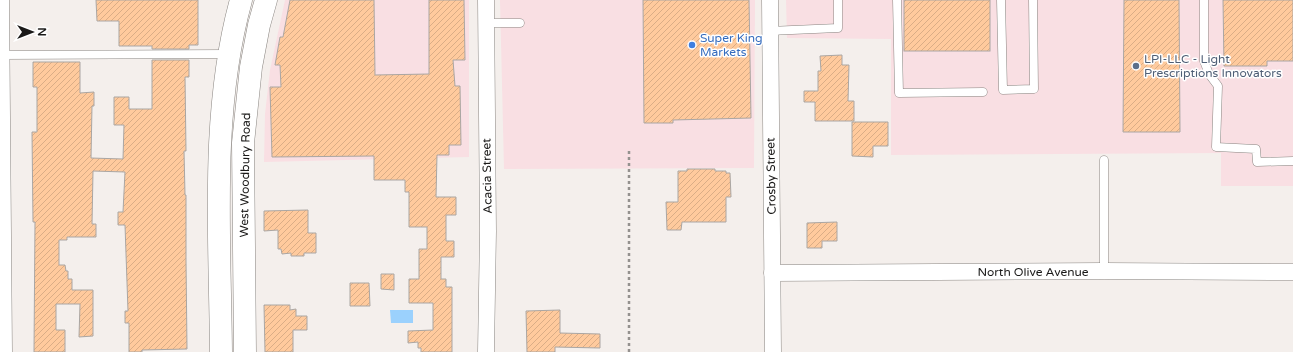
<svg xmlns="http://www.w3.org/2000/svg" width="1293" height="352" font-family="'Varela Round',sans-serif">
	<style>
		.commercial { fill: #f9dfe3 }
		.water { fill: #9bd1fd }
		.building { fill: url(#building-hatch); stroke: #aaa6a3 }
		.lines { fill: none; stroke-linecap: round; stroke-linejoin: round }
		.service-casing { stroke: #898581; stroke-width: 9 }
		.minor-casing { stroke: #898581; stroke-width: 17 }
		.primary-casing { stroke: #898581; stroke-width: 23 }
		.path { stroke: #94918e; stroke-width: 2.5; stroke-dasharray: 3 3; stroke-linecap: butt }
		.service { stroke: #fff; stroke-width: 8 }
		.minor { stroke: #fff; stroke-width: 16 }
		.primary { stroke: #fff; stroke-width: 22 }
		.shop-dot { fill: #3f7fe0; stroke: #fff; stroke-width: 1.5 }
		.service-dot { fill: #5c6f8a; stroke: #fff; stroke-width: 1.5 }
		.labels { text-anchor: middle; stroke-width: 3; stroke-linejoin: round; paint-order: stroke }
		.shop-label { font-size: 12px; fill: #366cbe; stroke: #fff; text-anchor: start }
		.service-label { font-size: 12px; fill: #4e5e75; stroke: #fff; text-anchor: start }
		.street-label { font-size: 12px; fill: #1a1918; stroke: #fff }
	</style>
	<defs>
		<pattern id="building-hatch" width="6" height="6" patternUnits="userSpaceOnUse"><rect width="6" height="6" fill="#ffca9d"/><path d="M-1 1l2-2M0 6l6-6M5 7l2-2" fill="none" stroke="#daad86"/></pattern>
	</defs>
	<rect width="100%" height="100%" fill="#f4efec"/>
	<g class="commercial">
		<polygon points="285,0 469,0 469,157 264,162 265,114 270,70"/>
		<polygon points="500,0 755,0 754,168 504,169"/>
		<polygon points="786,0 1293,0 1293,186 1221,186 1221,153 891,155 891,39 787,38"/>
	</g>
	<polygon class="water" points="413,310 413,323 391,323 390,310"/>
	<g class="building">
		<polygon points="96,0 198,0 198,45 189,45 189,49 152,49 152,46 119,46 119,21 97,21"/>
		<polygon points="290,0 374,0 375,75 429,74 429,0 464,0 465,60 453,60 455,86 460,86 461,145 449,145 449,155 437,155 436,197 456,197 456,215 446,215 446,241 454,241 454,257 441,257 441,279 446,279 446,287 452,287 452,352 421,352 421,348 418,348 418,342 408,343 408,331 433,330 433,303 409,303 409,279 419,279 419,249 427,249 427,227 409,227 409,192 405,192 405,180 374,180 374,156 272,157 270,87 281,87 280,65 275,65 280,37 283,37"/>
		<polygon points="643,0 749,0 751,118 673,120 673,123 644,123"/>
		<rect x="904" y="0" width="86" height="51"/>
		<polygon points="1124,0 1179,0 1180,132 1123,132"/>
		<polygon points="1223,0 1293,0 1293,61 1267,61 1267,66 1224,66"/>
		<polygon points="842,55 842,65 849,65 848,101 854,101 854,121 815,121 815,102 804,102 804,91 818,91 818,71 821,71 820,56"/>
		<polygon points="152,60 189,60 189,77 185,77 186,151 184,151 185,195 186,195 186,261 187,349 142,350 142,352 129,352 129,323 125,323 125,311 128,311 125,225 118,225 118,212 123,212 125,172 93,171 92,224 96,224 96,237 67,237 67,240 59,240 59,265 65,265 66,271 68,271 68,279 72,279 72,290 93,290 93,336 79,337 80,304 56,304 56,330 65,330 65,352 34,352 35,222 33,222 32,132 37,132 37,87 33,87 33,62 80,62 80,93 94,92 94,106 92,106 91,158 123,159 124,125 114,125 114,97 129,97 129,109 152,109"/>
		<polygon points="852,122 888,122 888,146 873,146 873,157 852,156"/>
		<polygon points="687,169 715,169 715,171 726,171 726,173 730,173 731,197 726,197 726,222 682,222 681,230 667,230 666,202 678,202 678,171 687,171"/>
		<polygon points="308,210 308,233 316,233 316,253 304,253 304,256 291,256 291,253 282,254 281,249 278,249 278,230 264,231 264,211"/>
		<polygon points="837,222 837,241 822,241 822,248 807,248 807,223"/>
		<polygon points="381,274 394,274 394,290 381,289"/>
		<polygon points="350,283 369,283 370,306 350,306"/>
		<polygon points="264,305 290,305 290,310 296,309 296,316 307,316 307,330 293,330 293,352 265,352"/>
		<polygon points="560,310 560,333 600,334 600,348 555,347 555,352 527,352 526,311"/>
	</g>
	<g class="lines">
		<g class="service-casing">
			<g id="service">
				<polyline points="897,0 899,93 983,92"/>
				<polyline points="1001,0 1003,90 1034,89 1033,0"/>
				<polyline points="1204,0 1204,61 1209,74 1218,86 1216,147 1256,149 1257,162 1293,161"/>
				<polyline points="486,23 520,23"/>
				<polyline points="769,31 838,28 838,0"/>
				<polyline points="1,55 228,54"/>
				<polyline points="1104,271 1104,160"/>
			</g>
		</g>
		<g class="minor-casing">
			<g id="minor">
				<polyline points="1,0 4,352"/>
				<polyline points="486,0 488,231 486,352"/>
				<polyline points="770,0 773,352"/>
				<polyline points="772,273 1104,271 1293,272"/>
			</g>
		</g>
		<g class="primary-casing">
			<g id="primary">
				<path d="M221,352C220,236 210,112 241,0"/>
				<polyline points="245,352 243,143 251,67 259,25 266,0"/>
			</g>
		</g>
		<polyline class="path" points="629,352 629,148"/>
		<use href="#service" class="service"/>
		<use href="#minor" class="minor"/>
		<use href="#primary" class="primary"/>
	</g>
	<circle class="shop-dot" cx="692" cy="45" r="4"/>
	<circle class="service-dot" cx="1136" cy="66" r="4"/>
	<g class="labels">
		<g class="shop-label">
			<text x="700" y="42">Super King<tspan x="700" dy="14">Markets</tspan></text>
		</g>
		<g class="service-label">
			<text x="1144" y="63">LPI-LLC - Light<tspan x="1144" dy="14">Prescriptions Innovators</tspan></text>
		</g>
		<g class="street-label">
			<text transform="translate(245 175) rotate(-89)" y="4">West Woodbury Road</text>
			<text transform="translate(487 176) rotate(-91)" y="4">Acacia Street</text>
			<text transform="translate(771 176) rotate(-91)" y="4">Crosby Street</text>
			<text x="1033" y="276">North Olive Avenue</text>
		</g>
	</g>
	<g transform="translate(32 32) rotate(90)" stroke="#ffffff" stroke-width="3" paint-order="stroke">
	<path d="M0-3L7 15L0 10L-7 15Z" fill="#1a1918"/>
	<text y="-6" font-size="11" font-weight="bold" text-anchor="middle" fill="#1a1918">N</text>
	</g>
</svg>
